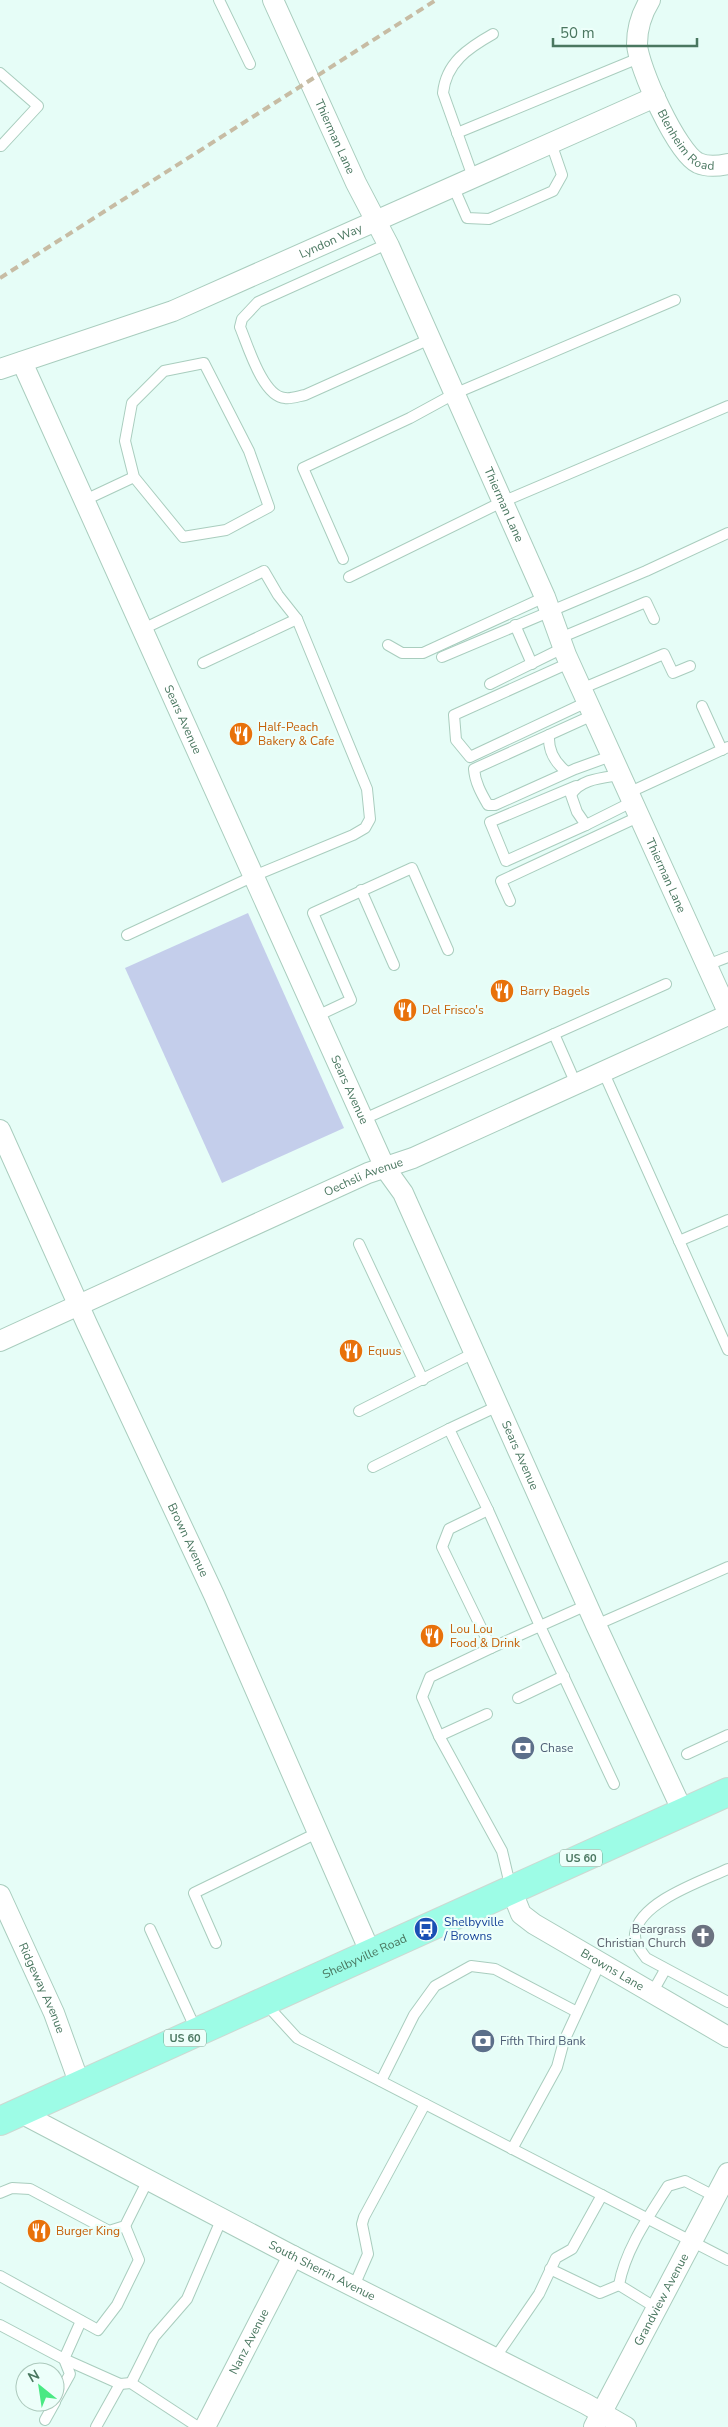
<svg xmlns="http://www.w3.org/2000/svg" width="728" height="2427" font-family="'Nunito Sans',sans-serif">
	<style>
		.green { fill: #c4ceeb }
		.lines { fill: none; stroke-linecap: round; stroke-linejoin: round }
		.lane-casing { stroke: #a9cdbe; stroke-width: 12 }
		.street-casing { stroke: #a9cdbe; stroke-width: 22 }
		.primary-casing { stroke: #ccd9d2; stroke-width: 30 }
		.lane { stroke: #fff; stroke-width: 10 }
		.street { stroke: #fff; stroke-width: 20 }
		.primary { stroke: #9dfce6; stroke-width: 28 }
		.rail { stroke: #c7bca4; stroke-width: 4; stroke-dasharray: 8 5; stroke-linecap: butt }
		.labels { text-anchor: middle; stroke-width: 4.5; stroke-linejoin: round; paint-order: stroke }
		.shield { fill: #edfffa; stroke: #7ba08e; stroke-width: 1 }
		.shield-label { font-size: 11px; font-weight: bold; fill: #4a7760 }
		.street-label { font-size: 12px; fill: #4a7760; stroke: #edfffa }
		.food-label { font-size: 12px; fill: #c56008; stroke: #edfffa; text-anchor: start }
		.service-label { font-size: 12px; fill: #4e5e75; stroke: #edfffa; text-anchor: start }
		.transit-label { font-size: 12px; fill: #164399; stroke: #edfffa; text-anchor: start }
		.worship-label { font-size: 12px; fill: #5b616d; stroke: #edfffa; text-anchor: end }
	</style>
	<rect width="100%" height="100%" fill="#e6fdf7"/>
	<polygon class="green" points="248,913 344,1128 222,1183 125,968"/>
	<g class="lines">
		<g class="lane-casing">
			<g id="lane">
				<polyline points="219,0 250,64"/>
				<polyline points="0,73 38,106 1,146 0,145"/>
				<polyline points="457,133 639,58"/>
				<path d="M473,177L443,93C446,63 468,48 493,34"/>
				<polyline points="453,186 467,218 489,219 553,191 562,175 551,143"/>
				<path d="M387,244L258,302L242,319L240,327C248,346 263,397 285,398C291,399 299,396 305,395L430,339"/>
				<polyline points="85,500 134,477 183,537 226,530 269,507 249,451 204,363 164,371 132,403 125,441 134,477"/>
				<polyline points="343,559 303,468 410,418 454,394 675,300"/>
				<polyline points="349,577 502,502 728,406"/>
				<polyline points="515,625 532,664"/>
				<polyline points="560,638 646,602 654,619"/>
				<polyline points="388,645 402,653 423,653 545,597"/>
				<polyline points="442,657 646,571 728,533"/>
				<polyline points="203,663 297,619"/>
				<polyline points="569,663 454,715 456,740 470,757 587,702"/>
				<polyline points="490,684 563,648"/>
				<polyline points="581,689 664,654 673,673 690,666"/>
				<polyline points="702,706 722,750"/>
				<path d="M593,715L474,769C475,782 481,793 488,805H495L575,769L611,756"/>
				<path d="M549,735C548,750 555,763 567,772"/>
				<path d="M620,775C602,778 580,779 571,795L577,812L586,825L632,802"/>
				<polyline points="576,786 490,822 506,861 586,825"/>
				<polyline points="628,793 728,747"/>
				<polyline points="361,890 394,965"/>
				<polyline points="510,901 501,881 638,817"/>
				<polyline points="127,935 254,876 353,835 365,828 370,819 367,789 297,619 278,595 264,571 143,629"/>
				<polyline points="707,965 728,957"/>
				<polyline points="317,1016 351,1000 313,913 412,868 448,950"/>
				<polyline points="554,1034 576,1084"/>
				<polyline points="603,1071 728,1350"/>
				<polyline points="364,1119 666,984"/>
				<polyline points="679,1241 728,1220"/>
				<polyline points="359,1244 423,1380"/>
				<polyline points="498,1406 449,1429 488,1510 449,1529 442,1547 491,1648 430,1677 422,1697 439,1736 502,1851 511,1889"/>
				<polyline points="359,1411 474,1353"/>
				<polyline points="373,1467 449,1429"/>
				<polyline points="488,1510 540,1626 587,1605"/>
				<polyline points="596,1625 728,1567"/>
				<polyline points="491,1648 540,1626 614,1784"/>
				<polyline points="518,1698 564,1676"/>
				<polyline points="439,1736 487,1714"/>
				<polyline points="687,1754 728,1735"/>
				<path d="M728,1869C702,1881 639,1902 635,1934C634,1943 641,1951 646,1958L728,2002"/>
				<polyline points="150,1929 197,2032"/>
				<polyline points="216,1943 194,1893 319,1832"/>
				<polyline points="652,1993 665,1970"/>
				<polyline points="265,2003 297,2038 728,2260"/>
				<polyline points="381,2081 414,2015 435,1986 471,1966 495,1969 577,2012"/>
				<polyline points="512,2149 557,2067 564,2041 600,1963"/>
				<polyline points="0,2193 12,2188 30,2189 109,2231 125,2226 148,2180"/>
				<polyline points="550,2269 600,2293 619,2285"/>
				<polyline points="0,2276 98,2330 117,2305 139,2260 125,2226"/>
				<polyline points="354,2286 368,2254 362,2224 364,2217 425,2104"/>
				<path d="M658,2309L619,2285C625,2250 649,2216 668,2186L685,2181L716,2197"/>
				<polyline points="0,2325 64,2359 81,2321"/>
				<polyline points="495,2358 539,2294 556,2258 572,2249 602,2195"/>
				<polyline points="64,2359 120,2384 131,2383 198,2427"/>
				<polyline points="131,2383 154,2337 187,2299 222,2218"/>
				<polyline points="55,2401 70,2374 64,2359"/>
				<polyline points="45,2420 55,2402"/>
				<polyline points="96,2427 120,2384"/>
			</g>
		</g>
		<g class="street-casing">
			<g id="street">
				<path id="s1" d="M273,0L356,183L389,246L545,597L566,655L728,1012"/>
				<path id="s2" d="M650,0C642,13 637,28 637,44C638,67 677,153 698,163C707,167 719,166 728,164"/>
				<path id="s3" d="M22,362L385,1168L403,1193L596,1625L683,1812"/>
				<path id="s4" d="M0,369L173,311L655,97"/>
				<path id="s5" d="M0,1130L87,1324L214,1595L371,1954"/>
				<path id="s6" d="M0,1341L368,1173L413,1158L728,1015"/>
				<path id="s7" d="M511,1889L521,1914L534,1924L728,2037"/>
				<path id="s8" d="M0,1895L54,2013L80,2085"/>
				<path id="s9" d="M19,2112L293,2256L586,2404L626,2427"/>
				<path id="s10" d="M205,2427L293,2256"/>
				<path id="s11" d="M594,2427L728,2173"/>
			</g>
		</g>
		<g class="primary-casing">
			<g id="primary">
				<path id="s12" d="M0,2121L728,1792"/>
			</g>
		</g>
		<use href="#lane" class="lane"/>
		<use href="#street" class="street"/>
		<use href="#primary" class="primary"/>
		<polyline class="rail" points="0,278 436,0"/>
	</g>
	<defs>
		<g id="restaurant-disc" transform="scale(1.25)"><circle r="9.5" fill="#e8710a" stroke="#edfffa"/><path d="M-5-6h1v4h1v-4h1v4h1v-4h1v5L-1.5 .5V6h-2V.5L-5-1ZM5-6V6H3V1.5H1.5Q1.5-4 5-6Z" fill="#fff"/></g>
		<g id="bank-disc" transform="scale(1.25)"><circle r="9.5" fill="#5c6f8a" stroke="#edfffa"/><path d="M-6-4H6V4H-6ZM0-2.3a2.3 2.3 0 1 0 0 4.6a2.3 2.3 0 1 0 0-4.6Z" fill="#fff"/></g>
		<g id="bus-disc" transform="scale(1.25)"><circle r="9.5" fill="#1a4fb4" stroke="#edfffa"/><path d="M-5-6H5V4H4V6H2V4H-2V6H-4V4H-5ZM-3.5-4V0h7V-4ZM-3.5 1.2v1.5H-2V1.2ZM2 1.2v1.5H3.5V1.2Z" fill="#fff"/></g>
		<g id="church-disc" transform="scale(1.25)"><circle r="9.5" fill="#6b7280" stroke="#edfffa"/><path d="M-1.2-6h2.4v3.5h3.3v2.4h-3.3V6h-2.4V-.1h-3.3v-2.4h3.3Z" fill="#fff"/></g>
	</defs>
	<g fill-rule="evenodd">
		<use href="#restaurant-disc" x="241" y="734"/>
		<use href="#restaurant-disc" x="502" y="991"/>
		<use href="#restaurant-disc" x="405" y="1010"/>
		<use href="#restaurant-disc" x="351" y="1351"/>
		<use href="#restaurant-disc" x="432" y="1636"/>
		<use href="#bank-disc" x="523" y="1748"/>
		<use href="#bus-disc" x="426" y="1929"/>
		<use href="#church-disc" x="703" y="1936"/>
		<use href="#bank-disc" x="483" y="2041"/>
		<use href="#restaurant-disc" x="39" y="2231"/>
	</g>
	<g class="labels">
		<g class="shield">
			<rect x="560" y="1849.5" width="42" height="17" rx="4"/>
			<rect x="164" y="2029.5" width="42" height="17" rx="4"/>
		</g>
		<g class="shield-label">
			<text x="581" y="1862">US 60</text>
			<text x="185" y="2042">US 60</text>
		</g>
		<g class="street-label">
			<text dy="4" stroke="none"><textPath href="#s2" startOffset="158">Blenheim Road</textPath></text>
			<text dy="4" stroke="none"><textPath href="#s1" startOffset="150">Thierman Lane</textPath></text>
			<text dy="4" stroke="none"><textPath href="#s4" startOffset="355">Lyndon Way</textPath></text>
			<text dy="4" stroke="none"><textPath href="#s1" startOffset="555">Thierman Lane</textPath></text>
			<text dy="4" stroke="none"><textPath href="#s3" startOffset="392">Sears Avenue</textPath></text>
			<text dy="4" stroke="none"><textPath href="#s1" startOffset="960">Thierman Lane</textPath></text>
			<text dy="4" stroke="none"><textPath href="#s3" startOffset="798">Sears Avenue</textPath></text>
			<text dy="4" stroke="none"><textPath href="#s6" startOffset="399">Oechsli Avenue</textPath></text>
			<text dy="4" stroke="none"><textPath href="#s3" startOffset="1202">Sears Avenue</textPath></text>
			<text dy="4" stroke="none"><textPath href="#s5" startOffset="451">Brown Avenue</textPath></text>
			<text dy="4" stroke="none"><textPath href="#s12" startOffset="400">Shelbyville Road</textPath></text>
			<text dy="4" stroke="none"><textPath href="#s7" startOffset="134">Browns Lane</textPath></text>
			<text dy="4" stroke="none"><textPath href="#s8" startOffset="102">Ridgeway Avenue</textPath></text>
			<text dy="4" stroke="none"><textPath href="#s9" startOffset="342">South Sherrin Avenue</textPath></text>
			<text dy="4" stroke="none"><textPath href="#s11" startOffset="144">Grandview Avenue</textPath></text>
			<text dy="4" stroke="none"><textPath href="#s10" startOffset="96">Nanz Avenue</textPath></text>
		</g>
		<g class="food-label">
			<text x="258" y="731">Half-Peach<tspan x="258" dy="14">Bakery &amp; Cafe</tspan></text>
			<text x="520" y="995">Barry Bagels</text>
			<text x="422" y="1014">Del Frisco's</text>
			<text x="368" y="1355">Equus</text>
			<text x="450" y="1633">Lou Lou<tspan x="450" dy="14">Food &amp; Drink</tspan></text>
			<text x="56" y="2235">Burger King</text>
		</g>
		<g class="service-label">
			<text x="540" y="1752">Chase</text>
			<text x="500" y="2045">Fifth Third Bank</text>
		</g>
		<g class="transit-label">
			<text x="444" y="1926">Shelbyville<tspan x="444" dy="14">/ Browns</tspan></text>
		</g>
		<g class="worship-label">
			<text x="686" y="1933">Beargrass<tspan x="686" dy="14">Christian Church</tspan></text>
		</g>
	</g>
	<g transform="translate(40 2387) rotate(330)"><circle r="24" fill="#edfffa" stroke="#acc9bc"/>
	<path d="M0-4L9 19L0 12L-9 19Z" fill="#49e983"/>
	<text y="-8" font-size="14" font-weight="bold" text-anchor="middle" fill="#4a7760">N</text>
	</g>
	<path d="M553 38v8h144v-8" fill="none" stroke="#4a7760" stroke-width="2.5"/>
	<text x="560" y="38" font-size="15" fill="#4a7760" stroke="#edfffa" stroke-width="4" paint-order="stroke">50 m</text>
</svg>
